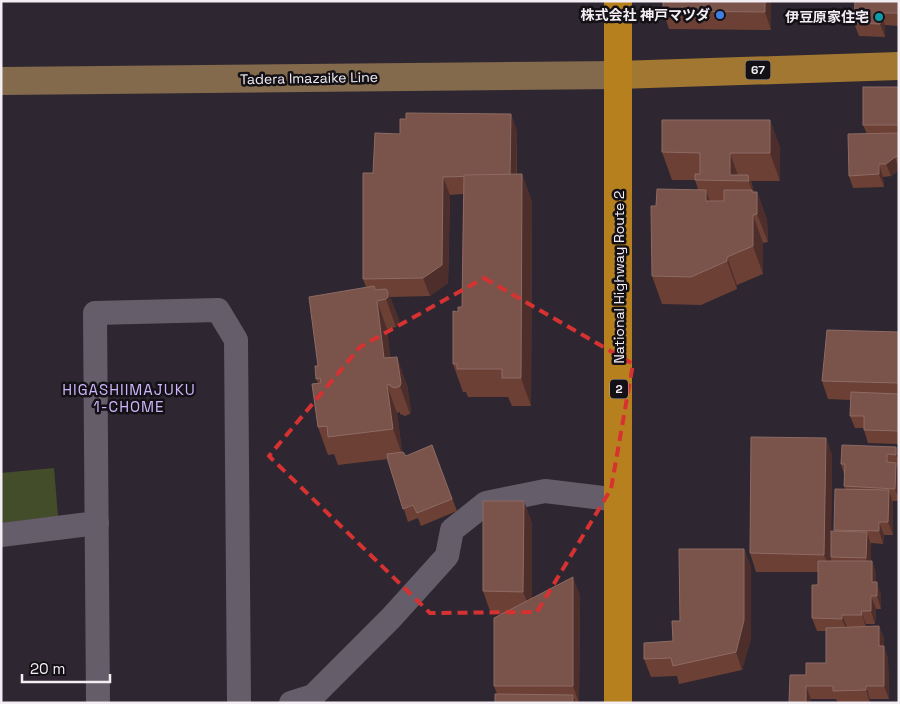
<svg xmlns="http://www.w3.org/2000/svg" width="900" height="704" font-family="'Space Grotesk','Noto Sans JP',sans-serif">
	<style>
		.park { fill: #444d2a }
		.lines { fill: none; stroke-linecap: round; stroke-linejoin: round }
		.minor { stroke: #655d69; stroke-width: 24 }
		.secondary { stroke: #846a4d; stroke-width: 28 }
		.primary { stroke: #a27731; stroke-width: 28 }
		.trunk { stroke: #b6801e; stroke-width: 28 }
		.wall { fill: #6c4035 }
		.shaded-wall { fill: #4d2e2b }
		.building { fill: #7a534a; stroke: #8d6b64 }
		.marked { fill: none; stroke: #d73232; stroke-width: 4; stroke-dasharray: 10 6; stroke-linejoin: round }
		.shop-dot { fill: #3f7fe0; stroke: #141116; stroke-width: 2 }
		.culture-dot { fill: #0f9aa8; stroke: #141116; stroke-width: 2 }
		.labels { text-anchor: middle; stroke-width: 5; stroke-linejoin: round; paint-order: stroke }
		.shield { fill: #141116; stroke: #afacb1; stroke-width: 1 }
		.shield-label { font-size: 12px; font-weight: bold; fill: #f2eef4 }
		.poi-label { font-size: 14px; font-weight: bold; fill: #f2eef4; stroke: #141116; text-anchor: end }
		.street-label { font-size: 14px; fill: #f2eef4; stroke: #141116 }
		.neighbourhood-label { font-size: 15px; letter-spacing: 1px; fill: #cdb6fc; stroke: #141116 }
	</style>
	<rect width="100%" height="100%" fill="#2e2731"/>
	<polygon class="park" points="54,468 58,516 1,523 1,473"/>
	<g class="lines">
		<g class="minor">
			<polyline points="1,535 97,523"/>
			<polyline points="98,703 95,313 218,310 236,340 239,701"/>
			<polyline points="291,703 313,696 391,618 447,556 452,530 486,503 545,491 619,500"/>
		</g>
		<polyline class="secondary" points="1,81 618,75"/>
		<polyline class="primary" points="618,75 899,66"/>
		<polyline class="trunk" points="618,1 618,703"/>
	</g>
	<g class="wall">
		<polygon points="771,1 771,30 669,29 663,11"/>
		<polygon points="899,1 899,26 885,25 885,37 859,36 854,23"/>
		<polygon points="899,87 899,170 891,176 883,177 884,187 853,188 849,176 867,134 863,125"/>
		<polygon points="511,114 517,132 517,175 522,174 532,202 531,406 512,406 508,397 468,397 466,392 463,392 453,364 458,312 462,307 463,194 450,195 448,283 430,296 390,297 399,320 398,325 396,327 387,329 390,357 407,385 411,411 410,414 405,416 400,414 400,412 397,413 402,452 406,456 432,445 457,511 421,526 418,518 408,522 388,459 338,465 334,454 328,455 318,427 318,383 316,379 318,366 366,287 363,279 373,173 400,134 406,119"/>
		<polygon points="770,120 780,148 780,181 751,181 754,192 757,192 767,220 768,242 763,243 763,274 737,285 737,289 701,305 662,304 652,276 656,206 698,189 695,180 672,180 662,152"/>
		<polygon points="899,332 899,444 868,443 864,430 864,428 855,428 850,416 851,400 828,399 822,381"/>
		<polygon points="826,438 832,456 831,531 834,531 834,530 845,489 844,486 844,474 841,464 896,447 899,454 899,467 898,467 899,470 899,501 893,501 893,535 884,535 883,544 871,543 871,561 872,561 876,574 876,582 881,595 881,609 876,609 875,624 866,624 866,627 879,626 884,639 884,646 888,658 889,699 870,699 870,703 838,703 836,699 811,699 789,703 806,675 826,663 826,631 817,631 812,618 818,585 818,572 756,572 750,553"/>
		<polygon points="524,501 532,524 532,599 580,595 579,703 495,703 497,694 494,686 502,614 491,614 483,591"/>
		<polygon points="744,549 751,567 751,638 742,670 679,684 677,676 651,677 644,659 673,641 680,621"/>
	</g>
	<g class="shaded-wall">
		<polygon points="765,1 771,1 771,30 765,12"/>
		<polygon points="880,13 885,25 885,37 880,24"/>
		<polygon points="511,114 517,132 516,193 510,175"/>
		<polygon points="770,120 780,148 780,181 770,153"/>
		<polygon points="730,153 740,181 730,175"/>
		<polygon points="895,157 899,170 891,176 886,164"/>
		<polygon points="879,164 883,177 884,187 879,174"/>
		<polygon points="522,174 532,202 531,406 521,378"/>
		<polygon points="748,175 757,200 757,192 767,220 768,242 757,214 752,190 749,181"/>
		<polygon points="443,177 450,195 448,283 430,296 423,278"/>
		<polygon points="706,190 716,218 706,201"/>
		<polygon points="753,215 763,243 763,274 753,246"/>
		<polygon points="727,257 737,285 737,289 727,261"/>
		<polygon points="388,292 399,320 398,325 396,327 386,299"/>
		<polygon points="377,301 387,329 394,386 384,358"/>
		<polygon points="397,357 407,385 411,411 410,414 400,386"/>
		<polygon points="387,385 397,413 403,457 393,429"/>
		<polygon points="826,438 832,456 831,573 824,555"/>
		<polygon points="896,447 899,454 899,462 896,455"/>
		<polygon points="896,463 899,470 899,499 895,489"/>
		<polygon points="889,490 893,503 893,535 888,522"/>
		<polygon points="524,501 532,524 532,614 523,592"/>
		<polygon points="879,522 884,535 883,544 879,531"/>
		<polygon points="867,532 871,545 871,571 866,558"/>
		<polygon points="744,549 751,567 751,638 742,670 736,652"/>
		<polygon points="872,561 876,574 876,595 872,582"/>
		<polygon points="573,577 580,595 579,703 573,686"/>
		<polygon points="877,582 881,595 881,609 877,596"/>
		<polygon points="871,596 876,609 875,624 871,611"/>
		<polygon points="861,611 866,624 866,628 862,615"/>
		<polygon points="842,615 847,627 847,631 842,619"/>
		<polygon points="879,626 884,639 884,646 888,658 889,699 884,686 879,646"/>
		<polygon points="806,686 811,699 811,703 806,703"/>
		<polygon points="866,686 870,699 870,703 866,690"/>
		<polygon points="573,695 576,703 573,703"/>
	</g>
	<g class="building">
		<polygon points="663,1 765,1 765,12 663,11"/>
		<polygon points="855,1 899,1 899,13 880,13 880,24 854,23"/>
		<rect x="863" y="87" width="36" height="38"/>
		<polygon points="406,113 511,114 510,175 443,177 442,265 423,278 363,279 363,173 373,173 375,133 400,134 400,119 406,119"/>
		<polygon points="662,120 770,120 770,153 730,153 730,175 748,175 749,181 695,180 695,174 700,174 700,153 662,152"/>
		<polygon points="899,133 899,156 895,157 886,164 879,164 879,174 849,176 848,134"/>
		<polygon points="522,174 521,378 502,378 502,369 457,369 457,364 453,364 453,311 458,312 458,307 462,307 464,175"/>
		<polygon points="657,189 706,190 706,201 724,201 724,190 752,190 752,192 757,192 757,214 753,215 753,246 727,257 727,261 691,277 652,276 651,206 656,206"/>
		<polygon points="374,286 375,290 386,289 388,292 388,297 386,299 377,301 384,358 397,357 401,383 400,386 395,388 390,386 390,384 387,385 393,429 328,437 327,426 318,427 312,384 321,383 320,378 316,379 315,366 318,366 309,297"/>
		<polygon points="827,330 899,332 899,383 822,381"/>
		<polygon points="851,392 899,394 899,431 864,430 864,416 850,416"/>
		<polygon points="751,437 826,438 824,555 750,553"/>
		<polygon points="432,445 452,499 417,513 413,505 403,509 388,461 387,454 403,452 406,456"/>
		<polygon points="842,445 896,447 896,455 887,454 887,462 896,463 895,489 844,486 845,464 841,464"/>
		<polygon points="835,489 889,490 888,522 879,522 879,531 834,530"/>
		<polygon points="483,501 524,501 523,592 483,591"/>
		<polygon points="831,531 867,532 866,558 831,557"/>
		<polygon points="679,549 744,549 744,620 736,652 673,666 671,658 644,659 644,643 673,641 672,621 680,621"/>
		<polygon points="818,561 872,561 872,582 877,582 877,596 871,596 871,611 861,611 862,615 842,615 842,619 812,618 812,585 818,585"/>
		<polygon points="573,577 573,686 494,686 494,618"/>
		<polygon points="879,626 879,646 884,646 884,686 866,686 866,690 833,691 833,686 806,686 806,703 789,703 790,675 806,675 806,663 826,663 826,628"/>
		<polygon points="495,694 573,695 573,703 495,703"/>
	</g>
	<path class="marked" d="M484,278L633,364L611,489L537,612L430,613L269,456L360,347Z"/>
	<circle class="shop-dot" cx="720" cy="15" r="5"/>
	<circle class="culture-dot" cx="879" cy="17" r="5"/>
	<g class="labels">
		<g class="shield">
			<rect x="745.5" y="60.5" width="25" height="19" rx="4"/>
			<rect x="610" y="379.5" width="18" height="19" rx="4"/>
		</g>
		<g class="shield-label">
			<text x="758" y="74">67</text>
			<text x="619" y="393">2</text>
		</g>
		<g class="poi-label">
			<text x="710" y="20">株式会社 神戸マツダ</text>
			<text x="869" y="22">伊豆原家住宅</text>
		</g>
		<g class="street-label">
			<text transform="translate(309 78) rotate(-1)" y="5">Tadera Imazaike Line</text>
			<text transform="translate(619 277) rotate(-90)" y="5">National Highway Route 2</text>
		</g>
		<g class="neighbourhood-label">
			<text x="129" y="395">HIGASHIIMAJUKU<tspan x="129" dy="17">1-CHOME</tspan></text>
		</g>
	</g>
	<rect width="900" height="704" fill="none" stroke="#f2eef4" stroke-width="5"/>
	<path d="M22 674v8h88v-8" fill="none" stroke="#f2eef4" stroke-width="2.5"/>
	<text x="30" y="674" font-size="15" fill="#f2eef4" stroke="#141116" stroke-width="4" paint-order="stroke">20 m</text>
</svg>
